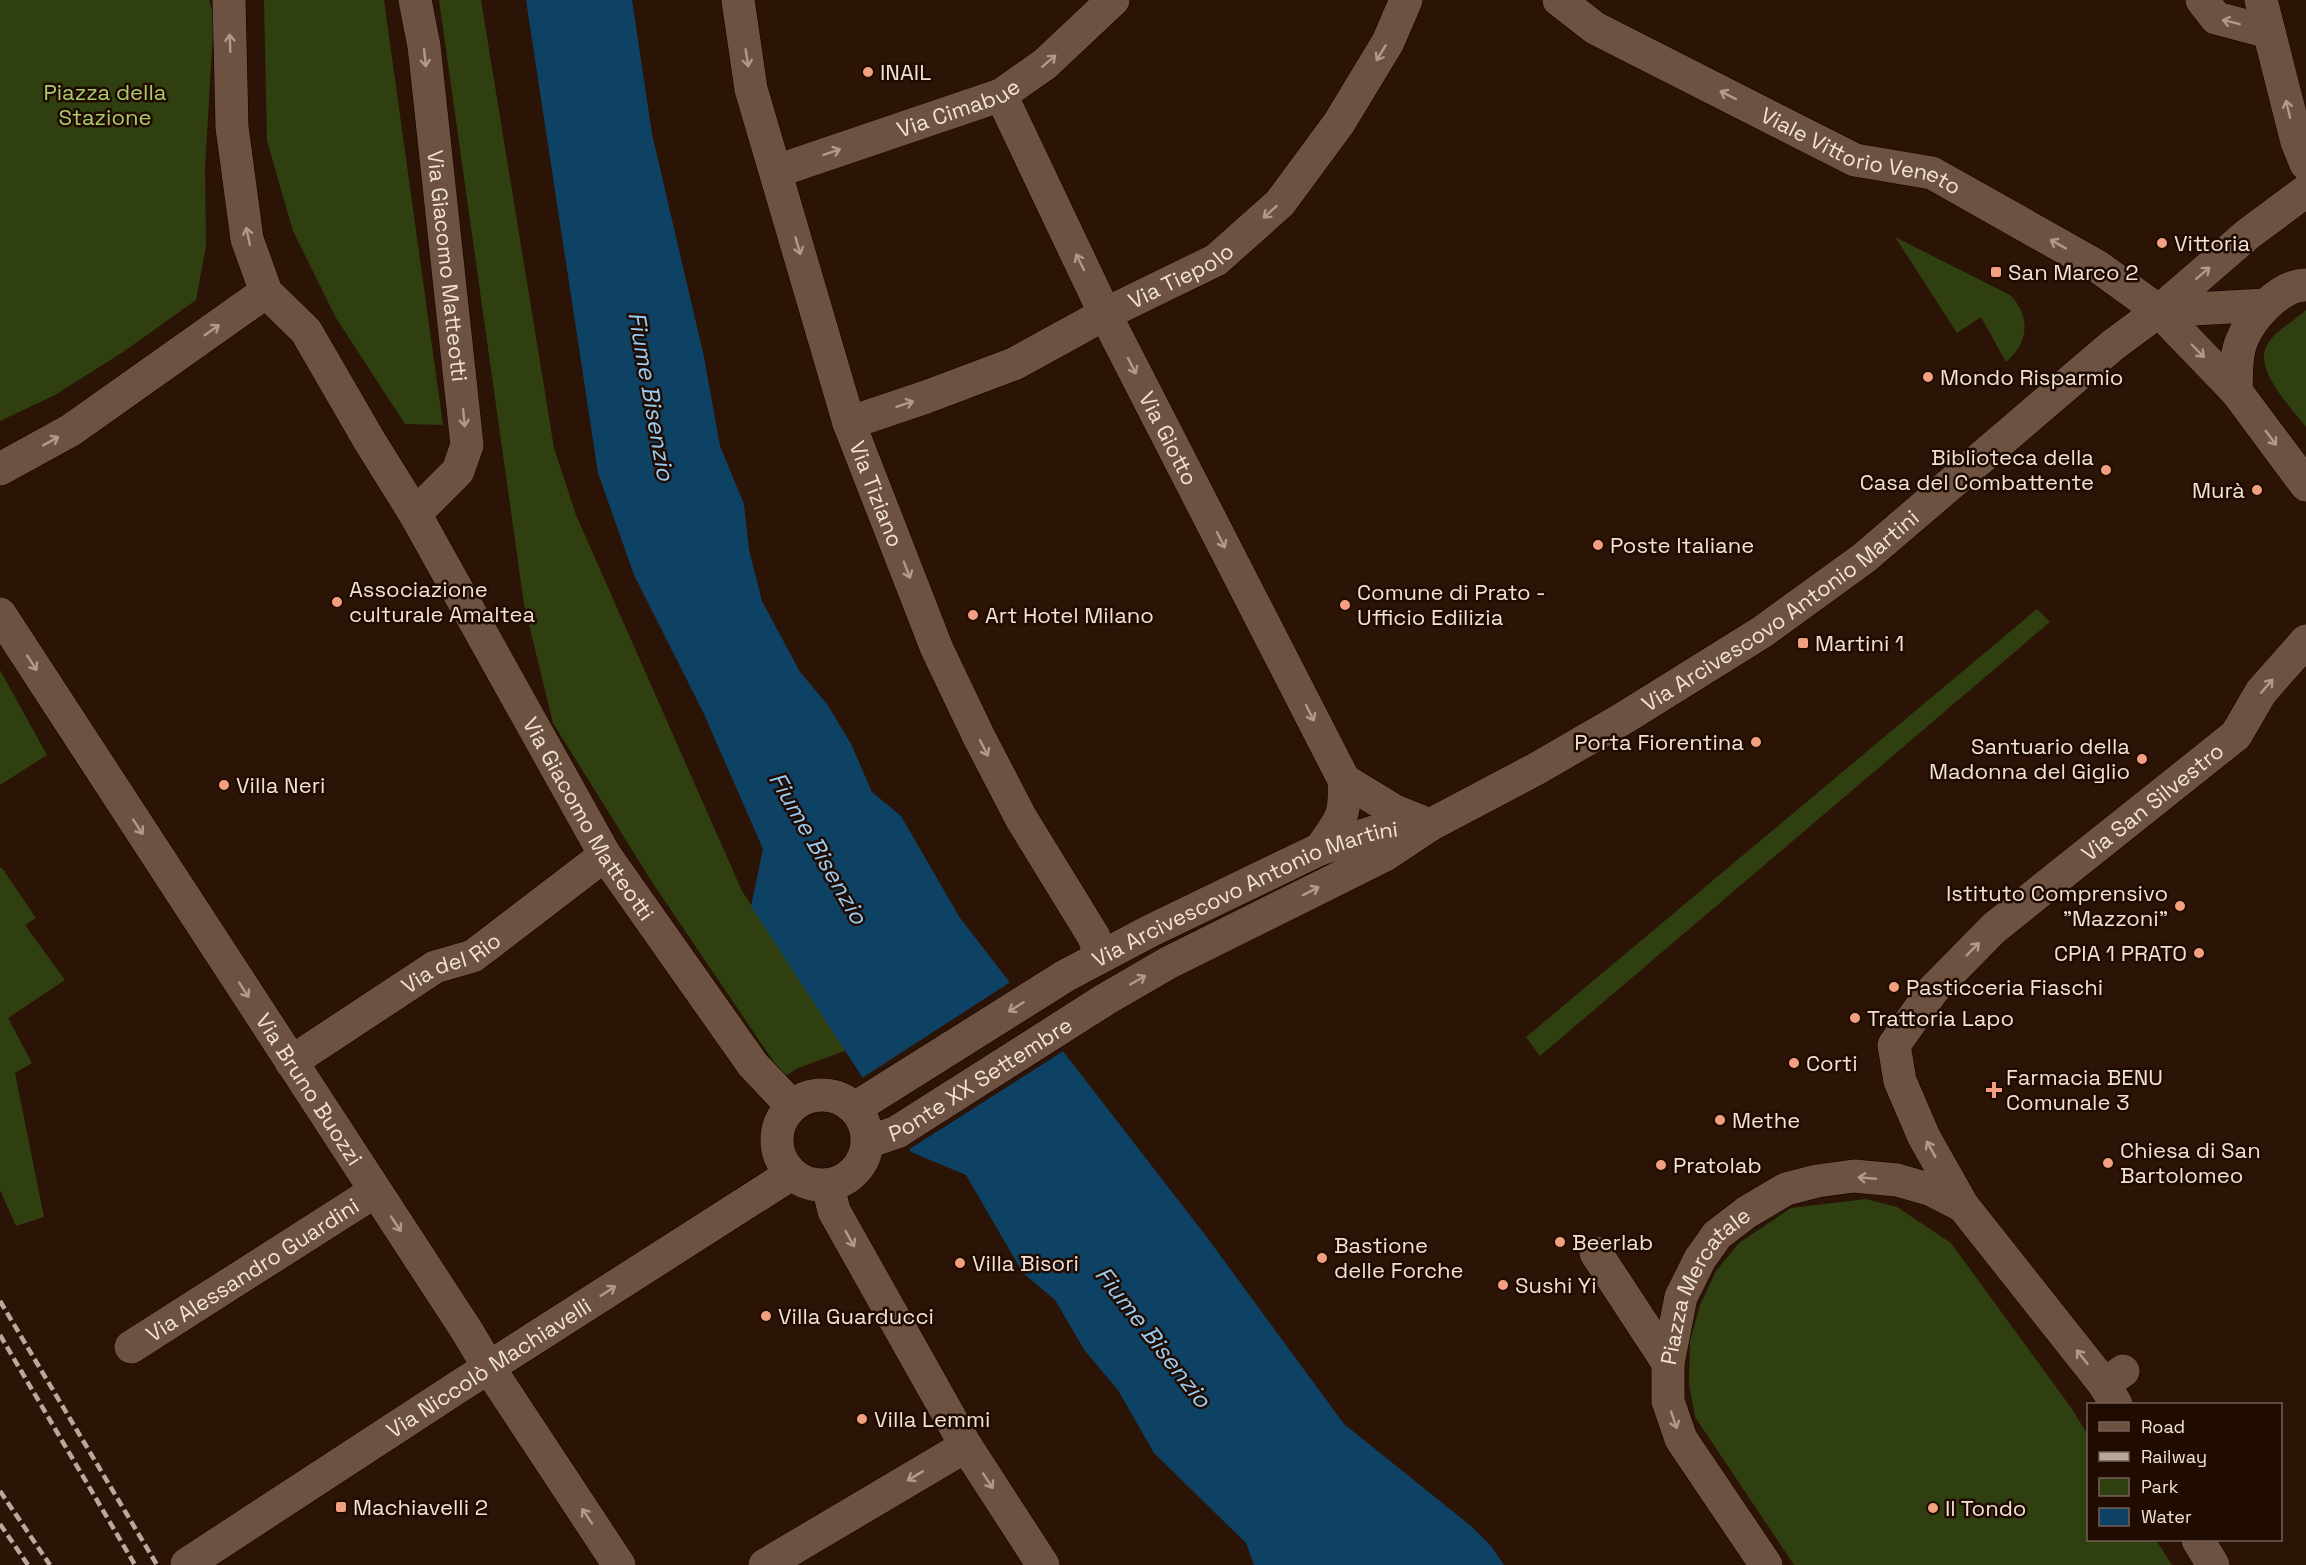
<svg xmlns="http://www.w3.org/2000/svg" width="2306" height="1565" font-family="'Space Grotesk',sans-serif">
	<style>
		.green { fill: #2f3f10 }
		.water { fill: #0d4265 }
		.pier { fill: #2b1406 }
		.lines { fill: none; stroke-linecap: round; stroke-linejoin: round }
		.minor-casing { stroke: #120100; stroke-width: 34 }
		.tertiary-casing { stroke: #120100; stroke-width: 34 }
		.minor { stroke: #6d5242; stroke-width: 33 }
		.tertiary { stroke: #6d5242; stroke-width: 33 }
		.rail { stroke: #baa89d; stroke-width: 4.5; stroke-dasharray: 9 4.5; stroke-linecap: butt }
		.oneway { stroke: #af9a8c }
		.poi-dot { fill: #f2a07f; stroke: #200b01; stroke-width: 2 }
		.labels { text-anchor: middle; stroke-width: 5; stroke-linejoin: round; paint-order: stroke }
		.poi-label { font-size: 22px; fill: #f1e1d7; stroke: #200b01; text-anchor: start }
		.park-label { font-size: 22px; fill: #a9cd6d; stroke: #200b01 }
		.street-label { font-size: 22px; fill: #f1e1d7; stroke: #200b01 }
		.water-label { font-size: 24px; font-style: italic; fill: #98cbf3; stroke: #200b01 }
	</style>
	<rect width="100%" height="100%" fill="#2b1406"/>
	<g class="green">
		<polygon points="0,0 209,0 214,17 205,167 206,246 196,300 123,352 55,395 0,421"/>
		<polygon points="264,0 384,0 443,425 405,424 336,318 293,231 267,141"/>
		<polygon points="439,0 481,0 554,448 576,515 742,891 847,1050 798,1068 784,1077 652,882 553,723 524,604"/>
		<path d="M1895,237L2010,295C2031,316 2029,343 2006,362L1981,317L1957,333Z"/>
		<path d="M2306,310V427C2291,407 2253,370 2267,345C2275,331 2294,321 2306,310Z"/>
		<polygon points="2037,609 2050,622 1540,1056 1526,1037"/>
		<polygon points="0,670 47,755 0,785"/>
		<polygon points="0,868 2,868 36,918 25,925 65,980 8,1018 32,1063 15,1073 44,1217 16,1226 0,1190"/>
		<polygon points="1866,1199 1897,1207 1951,1243 2072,1409 2088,1435 2088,1540 2156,1540 2172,1565 1794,1565 1695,1417 1689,1384 1690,1341 1700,1305 1716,1271 1739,1243 1791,1208"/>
	</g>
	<polygon class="water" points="526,0 632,0 652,134 704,357 720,446 744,504 749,550 762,601 800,672 827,704 851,744 872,792 901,816 960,918 1206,1236 1344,1424 1471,1526 1491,1546 1504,1565 1254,1565 1246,1543 1154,1453 1118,1390 1085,1351 1055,1300 1023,1273 966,1175 911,1152 751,906 763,849 704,714 634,575 598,473"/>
	<polygon class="pier" points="1012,981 1065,1050 908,1150 862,1078"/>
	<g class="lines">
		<g class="minor-casing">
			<g id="minor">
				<path id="s1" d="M738,0L751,89L849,423L937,649L979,737L1021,818L1094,937L1100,956"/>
				<polyline points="2202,0 2216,18 2269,32"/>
				<path id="s2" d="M1001,95L1105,314L1344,780C1346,816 1341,820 1320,849"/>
				<path id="s3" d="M777,171L1001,95L1045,64L1113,0"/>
				<path id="s4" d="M849,423L926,397L1014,364L1105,314L1216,260L1280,203L1339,123L1388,42L1406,0"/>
				<polyline points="1344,780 1395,811 1430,825"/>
				<path id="s5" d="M291,1062L435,967L473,956L605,855"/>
				<polyline points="1596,1253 1668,1363"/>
				<path id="s6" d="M131,1347L374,1192"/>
				<polyline points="489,1368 619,1565"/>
				<polyline points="2104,1384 2123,1371"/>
				<polyline points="765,1565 966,1446"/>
				<path id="s7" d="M1766,1565L1681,1439L1668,1401V1363L1681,1297L1700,1259L1717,1235L1747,1212L1786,1189L1817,1181L1854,1176L1897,1180L1932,1190L1963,1206"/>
			</g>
		</g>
		<g class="tertiary-casing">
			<g id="tertiary">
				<path id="s8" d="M229,0L232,127L247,239L266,292L306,331L369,440L415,514L605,855L753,1065L792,1106"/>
				<path id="s9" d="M415,0L424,46L467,445L458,471L415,514"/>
				<path id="s10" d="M1559,0L1595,28L1855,160L1932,173L2097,266L2159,311L2236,391L2306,485"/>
				<polyline points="2261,0 2297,142 2306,164"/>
				<polyline points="2159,311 2265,305"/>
				<path d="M2236,391C2237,375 2235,355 2242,340C2251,317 2280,285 2306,285"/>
				<polyline points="0,469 71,430 266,292"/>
				<path id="s11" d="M0,614L467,1331L489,1368"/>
				<circle cx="822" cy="1140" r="45"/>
				<path id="s12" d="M855,1108L1065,976L1150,931L1320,849L1377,831L1425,825"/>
				<path id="s13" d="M868,1142L897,1132L1106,999L1168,963L1385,855L1430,825L1536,769L1624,718L1762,632L1864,558L2113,345L2159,311L2248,234L2306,191"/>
				<polyline points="828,1186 834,1211 966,1446 1043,1565"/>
				<path id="s14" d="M2116,1404L2104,1384L1963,1206L1924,1137L1900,1081L1894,1045L1933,990L1994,928L2236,735L2261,692L2306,641"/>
				<polyline points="2198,1540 2213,1565"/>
				<path id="s15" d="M187,1564L458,1387L791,1174"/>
			</g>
		</g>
		<use href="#minor" class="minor"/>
		<use href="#tertiary" class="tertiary"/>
		<g class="rail">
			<polyline points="0,1301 157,1565"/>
			<polyline points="0,1335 135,1565"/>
			<polyline points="0,1491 50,1565"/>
			<polyline points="0,1524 28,1565"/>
		</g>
	</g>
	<defs><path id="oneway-shaft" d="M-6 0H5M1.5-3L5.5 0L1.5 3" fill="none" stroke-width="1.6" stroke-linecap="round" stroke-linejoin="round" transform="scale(1.5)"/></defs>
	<g class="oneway">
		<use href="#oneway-shaft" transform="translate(2231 22) rotate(-166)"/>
		<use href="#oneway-shaft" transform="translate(230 43) rotate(-92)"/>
		<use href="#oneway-shaft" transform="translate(1381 53) rotate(121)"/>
		<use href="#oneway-shaft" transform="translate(425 58) rotate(84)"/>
		<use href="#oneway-shaft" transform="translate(747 58) rotate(81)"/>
		<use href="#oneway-shaft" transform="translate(1049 61) rotate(-41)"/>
		<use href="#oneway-shaft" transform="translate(1728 95) rotate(-153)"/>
		<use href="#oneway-shaft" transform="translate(2288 109) rotate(-104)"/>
		<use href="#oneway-shaft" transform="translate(832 152) rotate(-19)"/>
		<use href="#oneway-shaft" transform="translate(1270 212) rotate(138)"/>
		<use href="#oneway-shaft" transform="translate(248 236) rotate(-102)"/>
		<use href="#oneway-shaft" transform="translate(2058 244) rotate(-151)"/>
		<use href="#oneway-shaft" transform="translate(798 246) rotate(74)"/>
		<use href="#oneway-shaft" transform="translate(1080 262) rotate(-116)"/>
		<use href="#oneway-shaft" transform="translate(2203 273) rotate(-41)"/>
		<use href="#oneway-shaft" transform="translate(212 330) rotate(-35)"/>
		<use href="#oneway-shaft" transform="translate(2198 351) rotate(46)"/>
		<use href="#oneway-shaft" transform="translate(1132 366) rotate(63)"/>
		<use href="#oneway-shaft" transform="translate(905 404) rotate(-18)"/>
		<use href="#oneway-shaft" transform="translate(464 418) rotate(84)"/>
		<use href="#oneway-shaft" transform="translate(2271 438) rotate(53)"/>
		<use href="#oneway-shaft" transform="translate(51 441) rotate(-29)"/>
		<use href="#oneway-shaft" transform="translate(1221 540) rotate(63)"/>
		<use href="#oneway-shaft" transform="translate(907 570) rotate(69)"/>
		<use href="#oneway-shaft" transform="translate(32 663) rotate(57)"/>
		<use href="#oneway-shaft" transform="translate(2267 686) rotate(-49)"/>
		<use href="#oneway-shaft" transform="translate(1310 713) rotate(63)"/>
		<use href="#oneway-shaft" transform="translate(984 748) rotate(63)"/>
		<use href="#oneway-shaft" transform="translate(138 827) rotate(57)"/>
		<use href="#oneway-shaft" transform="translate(1311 891) rotate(-27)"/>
		<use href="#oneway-shaft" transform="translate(1973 949) rotate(-45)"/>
		<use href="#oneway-shaft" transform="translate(1138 980) rotate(-30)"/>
		<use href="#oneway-shaft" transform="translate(244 990) rotate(57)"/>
		<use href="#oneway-shaft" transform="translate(1016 1007) rotate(148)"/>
		<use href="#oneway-shaft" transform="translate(1931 1149) rotate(-119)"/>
		<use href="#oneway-shaft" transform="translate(1867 1178) rotate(-175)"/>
		<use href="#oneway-shaft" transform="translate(396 1224) rotate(56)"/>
		<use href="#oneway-shaft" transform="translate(850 1239) rotate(61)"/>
		<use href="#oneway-shaft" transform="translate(608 1291) rotate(-33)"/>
		<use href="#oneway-shaft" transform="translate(2082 1357) rotate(-128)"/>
		<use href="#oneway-shaft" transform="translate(1674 1420) rotate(71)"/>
		<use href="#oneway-shaft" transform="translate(915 1476) rotate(149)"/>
		<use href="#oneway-shaft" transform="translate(988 1481) rotate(57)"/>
		<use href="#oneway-shaft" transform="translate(587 1516) rotate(-124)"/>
	</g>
	<g class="poi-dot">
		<circle cx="868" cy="72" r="6"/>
		<circle cx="2162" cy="243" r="6"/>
		<rect x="1990" y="266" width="12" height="12" rx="3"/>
		<circle cx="1928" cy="377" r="6"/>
		<circle cx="2106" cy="470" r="6"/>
		<circle cx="2257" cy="490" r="6"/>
		<circle cx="1598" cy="545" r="6"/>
		<circle cx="337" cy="602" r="6"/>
		<circle cx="1345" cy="605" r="6"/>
		<circle cx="973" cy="615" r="6"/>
		<rect x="1797" y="637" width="12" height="12" rx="3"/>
		<circle cx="1756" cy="742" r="6"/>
		<circle cx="2142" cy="759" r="6"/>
		<circle cx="224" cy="785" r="6"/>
		<circle cx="2180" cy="906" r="6"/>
		<circle cx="2199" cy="953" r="6"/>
		<circle cx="1894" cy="987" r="6"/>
		<circle cx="1855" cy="1018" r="6"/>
		<circle cx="1794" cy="1063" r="6"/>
		<path d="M1991 1081h6v6h6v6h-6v6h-6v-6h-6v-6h6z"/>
		<circle cx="1720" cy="1120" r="6"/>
		<circle cx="2108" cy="1163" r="6"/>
		<circle cx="1661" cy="1165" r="6"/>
		<circle cx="1560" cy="1242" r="6"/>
		<circle cx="1322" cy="1258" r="6"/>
		<circle cx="960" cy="1263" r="6"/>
		<circle cx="1503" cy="1285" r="6"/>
		<circle cx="766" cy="1316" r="6"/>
		<circle cx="862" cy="1419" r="6"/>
		<rect x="335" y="1501" width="12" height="12" rx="3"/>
		<circle cx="1933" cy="1508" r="6"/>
	</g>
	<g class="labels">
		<g class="poi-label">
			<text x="880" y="80">INAIL</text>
			<text x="2174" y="251">Vittoria</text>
			<text x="2008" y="280">San Marco 2</text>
			<text x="1940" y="385">Mondo Risparmio</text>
			<text x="2094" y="465" text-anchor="end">Biblioteca della<tspan x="2094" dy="25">Casa del Combattente</tspan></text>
			<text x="2245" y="498" text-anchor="end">Murà</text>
			<text x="1610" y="553">Poste Italiane</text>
			<text x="349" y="597">Associazione<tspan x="349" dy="25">culturale Amaltea</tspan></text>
			<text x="1357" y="600">Comune di Prato -<tspan x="1357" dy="25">Ufficio Edilizia</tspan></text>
			<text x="985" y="623">Art Hotel Milano</text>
			<text x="1815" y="651">Martini 1</text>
			<text x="1744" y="750" text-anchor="end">Porta Fiorentina</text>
			<text x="2130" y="754" text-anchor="end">Santuario della<tspan x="2130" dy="25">Madonna del Giglio</tspan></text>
			<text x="236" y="793">Villa Neri</text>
			<text x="2168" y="901" text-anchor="end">Istituto Comprensivo<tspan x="2168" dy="25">"Mazzoni"</tspan></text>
			<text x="2187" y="961" text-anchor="end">CPIA 1 PRATO</text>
			<text x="1906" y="995">Pasticceria Fiaschi</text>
			<text x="1867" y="1026">Trattoria Lapo</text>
			<text x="1806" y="1071">Corti</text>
			<text x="2006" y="1085">Farmacia BENU<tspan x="2006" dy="25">Comunale 3</tspan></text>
			<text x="1732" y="1128">Methe</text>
			<text x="2120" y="1158">Chiesa di San<tspan x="2120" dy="25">Bartolomeo</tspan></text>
			<text x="1673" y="1173">Pratolab</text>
			<text x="1572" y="1250">Beerlab</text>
			<text x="1334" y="1253">Bastione<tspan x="1334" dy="25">delle Forche</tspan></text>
			<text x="972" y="1271">Villa Bisori</text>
			<text x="1515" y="1293">Sushi Yi</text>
			<text x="778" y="1324">Villa Guarducci</text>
			<text x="874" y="1427">Villa Lemmi</text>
			<text x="353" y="1515">Machiavelli 2</text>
			<text x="1945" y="1516">Il Tondo</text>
		</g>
		<g class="park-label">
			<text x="105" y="100">Piazza della<tspan x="105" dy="25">Stazione</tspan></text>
		</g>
		<g class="street-label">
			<text dy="8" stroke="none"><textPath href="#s3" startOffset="192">Via Cimabue</textPath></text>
			<text dy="8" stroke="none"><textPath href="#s10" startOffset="340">Viale Vittorio Veneto</textPath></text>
			<text dy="8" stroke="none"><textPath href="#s9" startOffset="268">Via Giacomo Matteotti</textPath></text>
			<text dy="8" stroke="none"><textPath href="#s4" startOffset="364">Via Tiepolo</textPath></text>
			<text dy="8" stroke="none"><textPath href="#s2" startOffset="382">Via Giotto</textPath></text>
			<text dy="8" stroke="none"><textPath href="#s1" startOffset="514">Via Tiziano</textPath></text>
			<text dy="8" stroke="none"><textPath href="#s13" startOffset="1058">Via Arcivescovo Antonio Martini</textPath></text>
			<text dy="8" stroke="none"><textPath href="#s14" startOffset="784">Via San Silvestro</textPath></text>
			<text dy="8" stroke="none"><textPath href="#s8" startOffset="916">Via Giacomo Matteotti</textPath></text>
			<text dy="8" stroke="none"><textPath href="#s12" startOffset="447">Via Arcivescovo Antonio Martini</textPath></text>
			<text dy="8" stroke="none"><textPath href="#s5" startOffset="189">Via del Rio</textPath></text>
			<text dy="8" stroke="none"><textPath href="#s13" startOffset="129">Ponte XX Settembre</textPath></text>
			<text dy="8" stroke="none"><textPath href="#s11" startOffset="567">Via Bruno Buozzi</textPath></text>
			<text dy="8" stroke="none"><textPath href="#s6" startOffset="144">Via Alessandro Guardini</textPath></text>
			<text dy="8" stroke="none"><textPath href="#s7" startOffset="318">Piazza Mercatale</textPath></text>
			<text dy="8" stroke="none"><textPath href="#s15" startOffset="360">Via Niccolò Machiavelli</textPath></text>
		</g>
		<g class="water-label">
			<text transform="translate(651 396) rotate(80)" y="8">Fiume Bisenzio</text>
			<text transform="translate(818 848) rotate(60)" y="8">Fiume Bisenzio</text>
			<text transform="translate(1153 1337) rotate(52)" y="8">Fiume Bisenzio</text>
		</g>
	</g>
	<rect x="2087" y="1403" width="195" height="138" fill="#200b01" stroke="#746157" stroke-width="1.5"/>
	<rect x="2099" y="1422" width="30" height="9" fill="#6d5242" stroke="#746157" stroke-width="1.5"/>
	<text x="2141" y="1433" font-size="18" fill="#f1e1d7">Road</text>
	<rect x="2099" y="1452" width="30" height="9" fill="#baa89d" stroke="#746157" stroke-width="1.5"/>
	<text x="2141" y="1463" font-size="18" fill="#f1e1d7">Railway</text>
	<rect x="2099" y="1478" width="30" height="18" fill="#2f3f10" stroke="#746157" stroke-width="1.5"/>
	<text x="2141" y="1493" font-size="18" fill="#f1e1d7">Park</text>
	<rect x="2099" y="1508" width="30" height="18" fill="#0d4265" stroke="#746157" stroke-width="1.5"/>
	<text x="2141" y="1523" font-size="18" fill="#f1e1d7">Water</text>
</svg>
